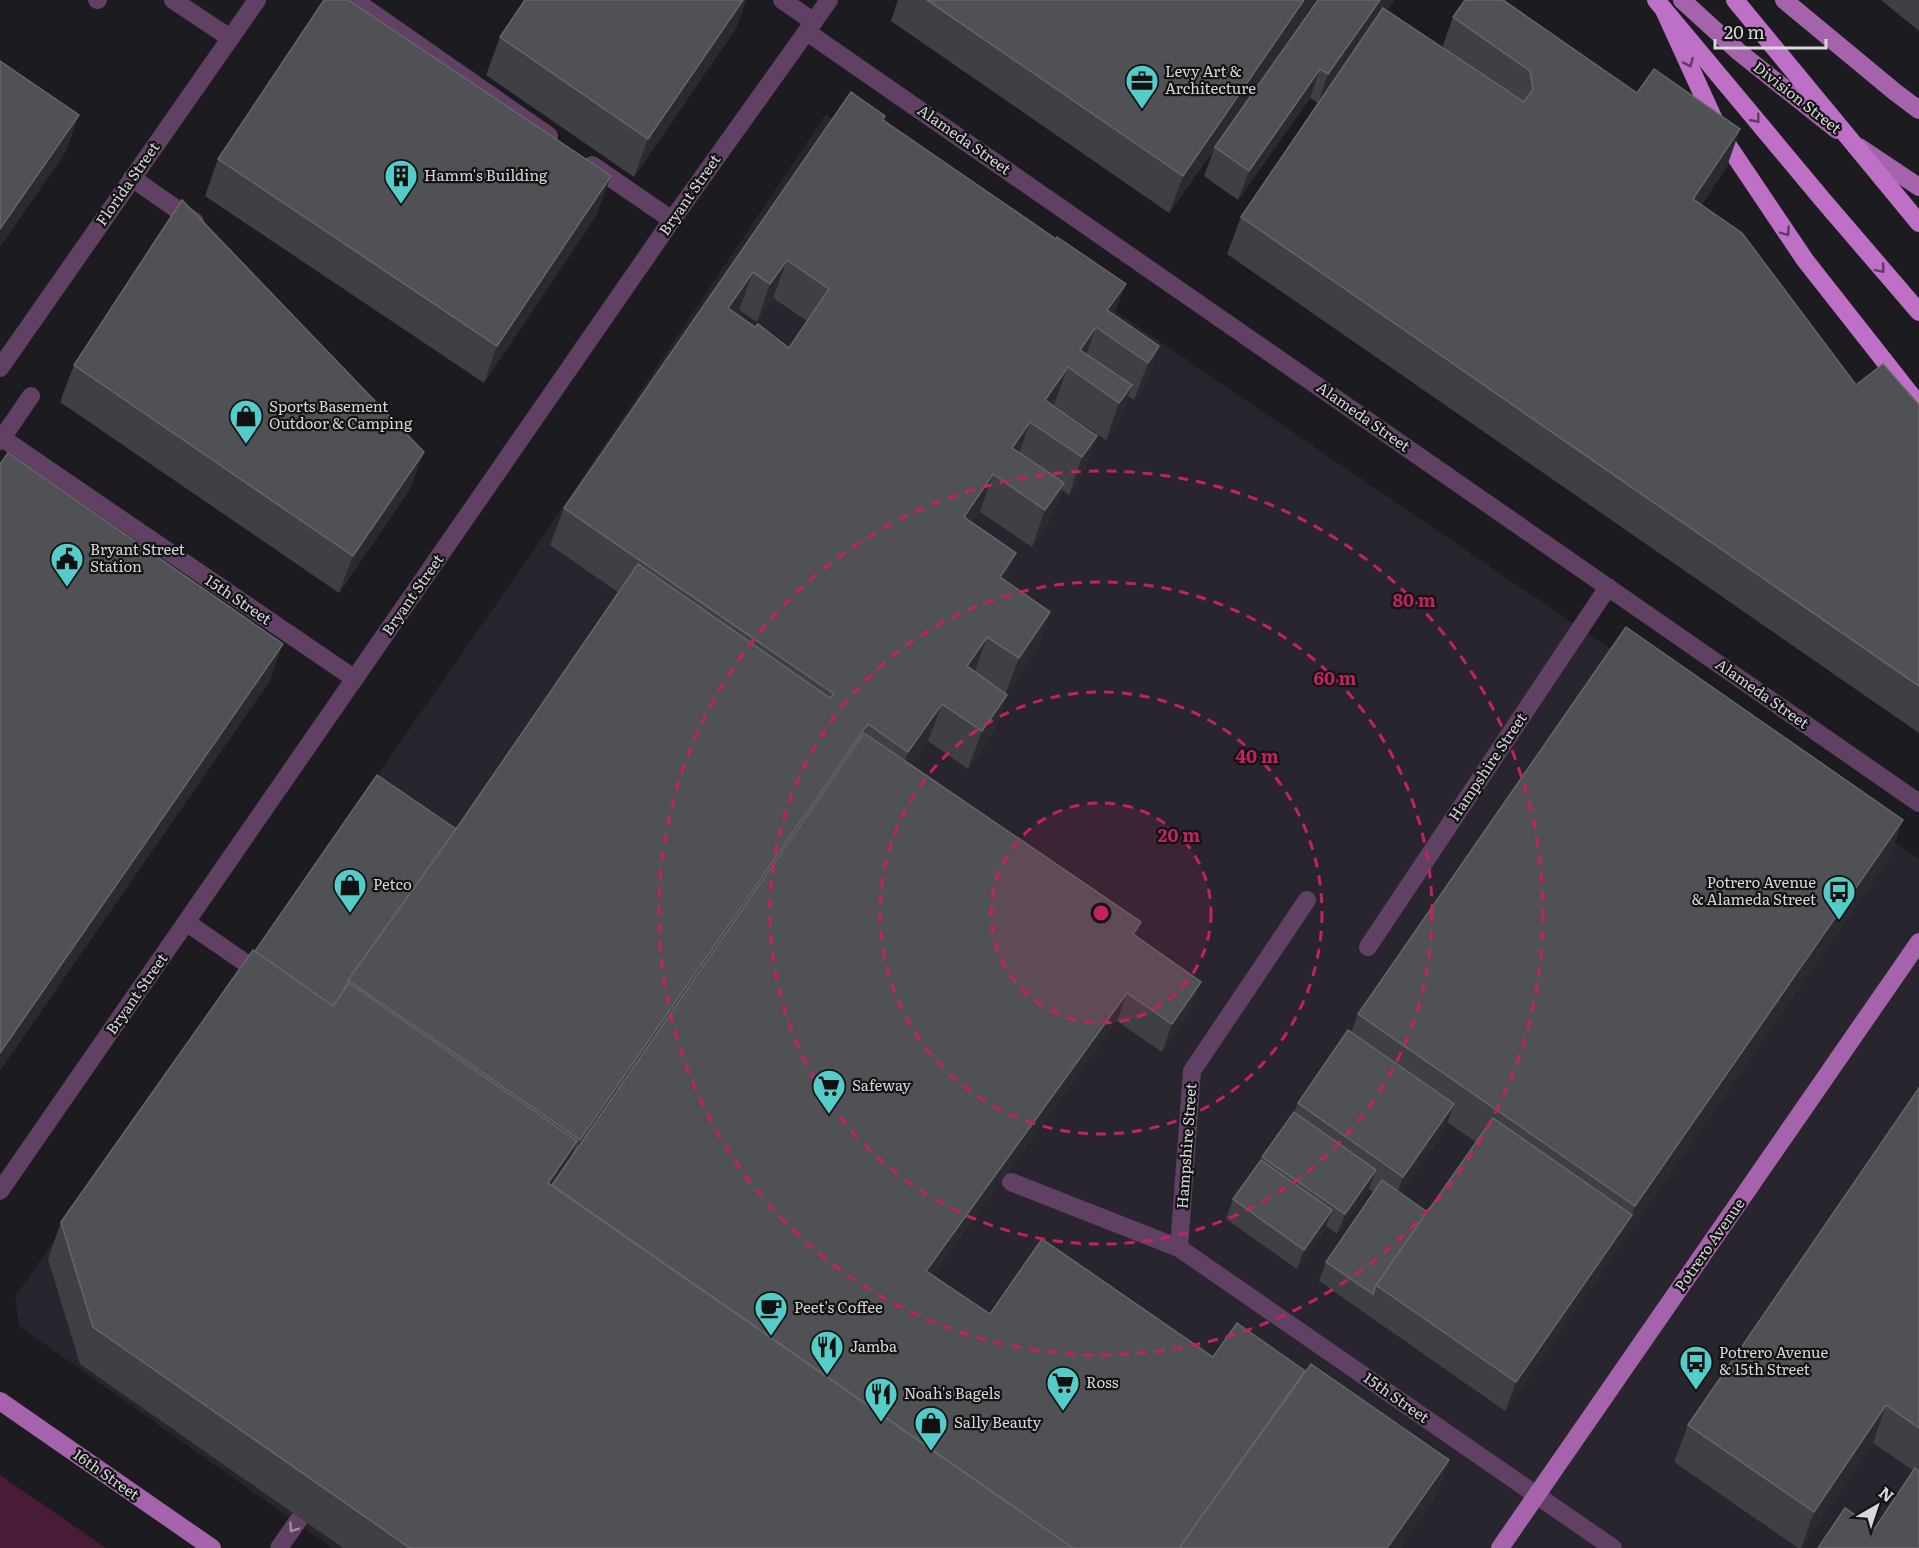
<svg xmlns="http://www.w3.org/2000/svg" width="1919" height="1548" font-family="Literata,serif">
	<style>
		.built { fill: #28252e }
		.green { fill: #4a1b37 }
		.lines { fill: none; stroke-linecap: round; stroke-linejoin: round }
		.minor { stroke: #604163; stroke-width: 18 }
		.major { stroke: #a463aa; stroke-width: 18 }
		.highway { stroke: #be70c7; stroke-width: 18 }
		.highway-bridge { stroke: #be70c7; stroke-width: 18 }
		.wall { fill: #3f4044; fill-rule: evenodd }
		.shaded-wall { fill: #2a2b2f }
		.building { fill: #505154; stroke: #656669; stroke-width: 1.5; fill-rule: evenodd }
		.oneway { stroke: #603c65 }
		.oneway2 { stroke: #9c8c9e }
		.ring { fill: none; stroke: #c32261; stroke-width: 3; stroke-dasharray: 10 8 }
		.labels { text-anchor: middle; stroke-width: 4.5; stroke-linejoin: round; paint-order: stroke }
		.poi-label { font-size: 15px; fill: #d8d7da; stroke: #131215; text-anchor: start }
		.street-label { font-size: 15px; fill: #d8d7da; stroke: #131215 }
		.centre { fill: #c32261; stroke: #131215; stroke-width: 3 }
		.ring-label { font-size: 18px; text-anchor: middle; font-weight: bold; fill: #c32261; stroke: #131215; stroke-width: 4.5; stroke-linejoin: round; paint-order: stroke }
	</style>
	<rect width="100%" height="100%" fill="#1c1b1f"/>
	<polygon class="built" points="826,114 1919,859 1919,1548 332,1548 19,1326 15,1297 540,541"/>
	<polygon class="green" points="0,1475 106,1548 0,1548"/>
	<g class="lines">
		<g class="minor">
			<polyline points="97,0 98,0"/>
			<polyline points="173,0 230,38"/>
			<polyline points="354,0 549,136"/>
			<polyline points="782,0 814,22"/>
			<polyline points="807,32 1919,803"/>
			<polyline points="592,165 672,220"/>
			<polyline points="132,178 195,222"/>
			<polyline points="0,368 257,0"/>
			<polyline points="2,438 355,679"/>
			<polyline points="0,441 31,396"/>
			<polyline points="186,922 253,968"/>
			<polyline points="1368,947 1608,587"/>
			<polyline points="1011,1182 1179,1248 1613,1548"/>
			<polyline points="0,1191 672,220 829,0"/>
			<polyline points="1179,1248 1192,1071 1307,900"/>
			<polyline points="279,1548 314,1498"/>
		</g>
		<g class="major">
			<polyline points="1682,0 1739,52 1837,130"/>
			<polyline points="1784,0 1895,92 1919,110"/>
			<polyline points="1859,147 1919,187"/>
			<polyline points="0,1401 212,1548"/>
			<polyline points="1500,1548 1919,942"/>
		</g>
		<g class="highway">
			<polyline points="1656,0 1822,199 1919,312"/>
			<polyline points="1664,10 1721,135 1805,260 1919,405"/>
		</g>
		<polyline class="highway-bridge" points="1735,0 1919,223"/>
	</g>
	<g class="wall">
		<polygon points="525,0 746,0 736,28 634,177 486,75 500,37"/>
		<polygon points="898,0 1316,0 1239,112 1318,0 1389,8 1385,10 1442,48 1453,17 1637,93 1740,129 1727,166 1701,205 1856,385 1919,405 1919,733 1227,254 1241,217 1340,71 1318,103 1310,98 1238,200 1204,176 1214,149 1169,213 891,21"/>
		<polygon points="1881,0 1919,0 1919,31"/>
		<path d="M851,92L1114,315L1159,346L1146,383L1134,400L1128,396L1118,423L1106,440L1054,405L1053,406L1097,436L1083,473L1069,495L1062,490L1050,520L1032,547L980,512L972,522L1006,581L1050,612L1037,649L1006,694L1007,695L994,732L968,769L928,741L912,765L1141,922L1136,936L1191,1010L1162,1052L1117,1021L933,1275L990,1314L1213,1357L1305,1371L1449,1460L1435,1497L1400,1548H343L80,1364L48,1259L61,1222L255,951L456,829L619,593L550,545L564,508ZM773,298L807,321L789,348L736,314L739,310L757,322Z"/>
		<polygon points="218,159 597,214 484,383 205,196"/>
		<polygon points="74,365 410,489 339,593 60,402"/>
		<path d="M1890,857L1505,1411L1319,1281L1326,1262L1374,1193L1369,1189L1337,1234L1326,1226L1325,1230L1297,1269L1226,1219L1233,1199L1261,1160L1262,1157L1294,1112L1298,1103L1351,1032L1358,1014ZM1447,1122L1476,1142L1427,1212L1401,1193L1444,1132Z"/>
		<polygon points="1919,1088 1919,1548 1875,1528 1914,1471 1873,1443 1801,1548 1798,1548 1674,1462 1688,1425"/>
	</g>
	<g class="shaded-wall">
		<polygon points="743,0 746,0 736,28 634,177 648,139"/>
		<polygon points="1304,0 1316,0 1169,213 1183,176"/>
		<polygon points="1380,0 1395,0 1389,8 1382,11 1318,103 1328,74"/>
		<polygon points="1320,69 1310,98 1238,200 1249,171"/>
		<polygon points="79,115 66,152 0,247 0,229"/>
		<polygon points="1740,129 1727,166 1679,236 1693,199"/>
		<polygon points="611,176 597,214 484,383 497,346"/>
		<polygon points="787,260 773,298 757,322 770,284"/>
		<polygon points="753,272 739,310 714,345 728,308"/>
		<polygon points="1126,284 1112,321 1107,310"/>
		<polygon points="1096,327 1083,364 1080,350"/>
		<polygon points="1159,346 1146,383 1134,400 1148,363"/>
		<polygon points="1068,367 1054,405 1039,427 1045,400"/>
		<polygon points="1132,385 1118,423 1106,440 1119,403"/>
		<polygon points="1030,422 1017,459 1012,448"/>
		<polygon points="1097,436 1083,473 1069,495 1082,457"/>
		<polygon points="424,452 410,489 339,593 353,556"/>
		<polygon points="993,474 980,512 950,554 964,517"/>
		<polygon points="1064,483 1050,520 1032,547 1045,510"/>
		<polygon points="1016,553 1003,590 1000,577"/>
		<polygon points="1050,612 1037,649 1005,695 1019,658"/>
		<polygon points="987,637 974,674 967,666"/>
		<polygon points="283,644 270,681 0,1071 0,1053"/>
		<polygon points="1007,695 994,732 968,769 982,731"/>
		<polygon points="942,704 928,741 895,790 908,752"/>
		<polygon points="868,724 854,761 566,1177 580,1140"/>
		<polygon points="1903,820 1890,857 1505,1411 1516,1382 1632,1215 1635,1206"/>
		<polygon points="1141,922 1130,951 1133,934"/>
		<polygon points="1201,982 1191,1010 1162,1052 1172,1024"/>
		<polygon points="1127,993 1117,1021 916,1299 926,1271"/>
		<polygon points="1454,1104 1444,1132 1392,1206 1403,1177"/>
		<polygon points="577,1141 563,1178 551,1195 548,1183"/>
		<polygon points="1376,1170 1369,1189 1337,1234 1345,1214"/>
		<polygon points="1332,1210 1325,1230 1297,1269 1304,1250"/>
		<polygon points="1886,1405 1873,1443 1801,1548 1814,1512"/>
		<polygon points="1449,1460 1435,1497 1400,1548 1387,1548"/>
	</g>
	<g class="building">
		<polygon points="324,0 348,0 611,176 497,346 218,159"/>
		<polygon points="525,0 743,0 648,139 500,37"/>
		<polygon points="927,0 1304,0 1183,176"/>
		<polygon points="1318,0 1380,0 1328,74 1320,69 1249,171 1215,147"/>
		<polygon points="1465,0 1503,0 1637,93 1654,69 1740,129 1693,199 1742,233 1856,385 1883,364 1919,405 1919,686 1241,217 1383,8 1524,102 1533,89 1530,71 1453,17"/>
		<polygon points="0,61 79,115 0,229"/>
		<path d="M851,92L885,116L883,120L1056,239L1057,237L1126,284L1107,310L1159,346L1148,363L1096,327L1080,350L1132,385L1119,403L1068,367L1045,400L1097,436L1082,457L1030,422L1012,448L1064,483L1045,510L993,474L964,517L1016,553L1000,577L1050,612L1019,658L987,637L967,666L1007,695L982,731L942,704L908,752L868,724L580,1140L348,980L461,822L638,564L830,698L834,694L564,508ZM787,260L829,289L789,348L758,324L755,327L728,308L753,272L770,284Z"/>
		<polygon points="182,200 424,452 353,556 74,365"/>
		<polygon points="8,453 283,644 0,1053 0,464"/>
		<polygon points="1626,627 1903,820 1635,1206 1358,1014"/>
		<polygon points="864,733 1141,922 1133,934 1201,982 1172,1024 1127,993 926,1271 990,1314 1042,1239 1213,1357 1237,1323 1305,1371 1179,1548 1073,1548 552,1185"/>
		<polygon points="377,775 456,829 348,980 344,990 333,1006 255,951"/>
		<polygon points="253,950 333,1006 349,983 577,1141 548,1183 1073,1548 410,1548 93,1327 61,1222"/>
		<polygon points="1348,1030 1454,1104 1403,1177 1298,1103"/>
		<polygon points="1919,1088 1919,1428 1886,1405 1814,1512 1688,1425"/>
		<polygon points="1294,1112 1376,1170 1345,1214 1262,1157"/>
		<polygon points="1493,1118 1632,1215 1516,1382 1376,1285"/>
		<polygon points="1261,1160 1332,1210 1304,1250 1233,1199"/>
		<polygon points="1382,1180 1427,1212 1376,1285 1373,1294 1326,1262"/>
		<polygon points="1311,1364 1449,1460 1387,1548 1179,1548"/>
		<polygon points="1915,1468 1919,1471 1919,1548 1818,1548 1845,1508 1875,1528"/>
	</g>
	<defs><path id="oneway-chevron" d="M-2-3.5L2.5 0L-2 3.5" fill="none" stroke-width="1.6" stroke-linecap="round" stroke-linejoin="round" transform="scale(1.5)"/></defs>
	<g class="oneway">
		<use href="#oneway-chevron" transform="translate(1689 63) rotate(66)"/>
		<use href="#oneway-chevron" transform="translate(1756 119) rotate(51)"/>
		<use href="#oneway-chevron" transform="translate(1786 232) rotate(55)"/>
		<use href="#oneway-chevron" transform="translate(1881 269) rotate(50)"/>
	</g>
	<use class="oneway2" href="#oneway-chevron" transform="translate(293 1528) rotate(125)"/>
	<circle cx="1101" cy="913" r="110" fill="#c32261" fill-opacity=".12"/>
	<g class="ring">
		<circle cx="1101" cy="913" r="110"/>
		<circle cx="1101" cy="913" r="221"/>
		<circle cx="1101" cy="913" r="331"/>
		<circle cx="1101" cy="913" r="442"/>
	</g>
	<defs>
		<g id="office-pin" transform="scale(1.725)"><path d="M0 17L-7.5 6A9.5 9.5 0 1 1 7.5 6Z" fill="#54cdc8" stroke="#131215"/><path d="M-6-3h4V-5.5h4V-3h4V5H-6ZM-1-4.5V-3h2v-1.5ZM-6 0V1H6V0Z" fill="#111"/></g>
		<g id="building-pin" transform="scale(1.725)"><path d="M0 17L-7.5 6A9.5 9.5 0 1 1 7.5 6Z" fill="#54cdc8" stroke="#131215"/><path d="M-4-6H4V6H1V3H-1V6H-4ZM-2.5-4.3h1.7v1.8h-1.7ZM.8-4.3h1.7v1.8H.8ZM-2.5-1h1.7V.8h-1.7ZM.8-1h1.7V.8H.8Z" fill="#111"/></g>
		<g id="shop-pin" transform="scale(1.725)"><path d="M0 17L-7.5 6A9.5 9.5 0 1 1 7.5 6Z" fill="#54cdc8" stroke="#131215"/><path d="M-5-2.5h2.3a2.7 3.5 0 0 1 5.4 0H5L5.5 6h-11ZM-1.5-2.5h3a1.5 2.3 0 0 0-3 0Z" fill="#111"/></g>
		<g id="civic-pin" transform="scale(1.725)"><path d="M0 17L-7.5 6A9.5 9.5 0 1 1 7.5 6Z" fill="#54cdc8" stroke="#131215"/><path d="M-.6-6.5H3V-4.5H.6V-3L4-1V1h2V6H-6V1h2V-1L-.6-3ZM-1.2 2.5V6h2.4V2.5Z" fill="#111"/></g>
		<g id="bus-pin" transform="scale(1.725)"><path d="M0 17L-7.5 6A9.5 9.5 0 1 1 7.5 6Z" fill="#54cdc8" stroke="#131215"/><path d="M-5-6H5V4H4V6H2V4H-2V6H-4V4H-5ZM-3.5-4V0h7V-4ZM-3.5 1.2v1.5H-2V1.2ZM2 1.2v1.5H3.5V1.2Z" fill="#111"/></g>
		<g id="supermarket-pin" transform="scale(1.725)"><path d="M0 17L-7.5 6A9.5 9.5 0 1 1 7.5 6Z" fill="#54cdc8" stroke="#131215"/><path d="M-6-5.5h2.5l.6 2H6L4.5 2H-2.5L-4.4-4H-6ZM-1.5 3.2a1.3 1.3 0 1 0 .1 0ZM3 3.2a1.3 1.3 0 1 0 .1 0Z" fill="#111"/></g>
		<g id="cafe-pin" transform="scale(1.725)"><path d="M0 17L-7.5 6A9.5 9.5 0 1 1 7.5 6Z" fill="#54cdc8" stroke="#131215"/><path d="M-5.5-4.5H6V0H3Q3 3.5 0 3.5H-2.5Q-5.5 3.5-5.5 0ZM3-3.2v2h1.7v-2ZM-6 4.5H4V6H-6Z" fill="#111"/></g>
		<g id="restaurant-pin" transform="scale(1.725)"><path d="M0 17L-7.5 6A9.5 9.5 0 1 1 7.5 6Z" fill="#54cdc8" stroke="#131215"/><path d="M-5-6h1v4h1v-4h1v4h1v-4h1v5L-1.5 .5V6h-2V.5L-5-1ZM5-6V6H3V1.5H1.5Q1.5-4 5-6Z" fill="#111"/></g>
	</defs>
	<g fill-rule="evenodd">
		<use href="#office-pin" x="1142" y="81"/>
		<use href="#building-pin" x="401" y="176"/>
		<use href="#shop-pin" x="246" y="416"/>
		<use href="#civic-pin" x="67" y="559"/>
		<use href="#shop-pin" x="350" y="885"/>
		<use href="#bus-pin" x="1839" y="892"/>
		<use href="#supermarket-pin" x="829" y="1086"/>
		<use href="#cafe-pin" x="771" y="1308"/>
		<use href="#restaurant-pin" x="827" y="1347"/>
		<use href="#bus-pin" x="1696" y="1362"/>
		<use href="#supermarket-pin" x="1063" y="1383"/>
		<use href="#restaurant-pin" x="881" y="1394"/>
		<use href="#shop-pin" x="931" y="1423"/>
	</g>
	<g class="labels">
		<g class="poi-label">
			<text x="1165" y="77">Levy Art &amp;<tspan x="1165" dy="17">Architecture</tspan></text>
			<text x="424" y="181">Hamm's Building</text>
			<text x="269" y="412">Sports Basement<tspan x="269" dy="17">Outdoor &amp; Camping</tspan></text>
			<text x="90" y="555">Bryant Street<tspan x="90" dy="17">Station</tspan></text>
			<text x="1816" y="888" text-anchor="end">Potrero Avenue<tspan x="1816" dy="17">&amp; Alameda Street</tspan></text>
			<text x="373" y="890">Petco</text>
			<text x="852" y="1091">Safeway</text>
			<text x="794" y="1313">Peet's Coffee</text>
			<text x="850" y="1352">Jamba</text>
			<text x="1719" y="1358">Potrero Avenue<tspan x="1719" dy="17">&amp; 15th Street</tspan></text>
			<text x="1086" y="1388">Ross</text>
			<text x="904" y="1399">Noah's Bagels</text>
			<text x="954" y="1428">Sally Beauty</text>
		</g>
		<g class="street-label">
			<text transform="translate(1797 98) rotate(38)" y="5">Division Street</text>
			<text transform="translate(964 140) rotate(35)" y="5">Alameda Street</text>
			<text transform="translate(128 184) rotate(-55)" y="5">Florida Street</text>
			<text transform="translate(690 195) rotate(-55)" y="5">Bryant Street</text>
			<text transform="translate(1363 417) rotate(35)" y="5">Alameda Street</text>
			<text transform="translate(413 595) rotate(-55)" y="5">Bryant Street</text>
			<text transform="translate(238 600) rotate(34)" y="5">15th Street</text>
			<text transform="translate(1762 694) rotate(35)" y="5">Alameda Street</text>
			<text transform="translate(1488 767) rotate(-56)" y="5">Hampshire Street</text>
			<text transform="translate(137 994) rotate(-55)" y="5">Bryant Street</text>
			<text transform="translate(1187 1146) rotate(-86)" y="5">Hampshire Street</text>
			<text transform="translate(1710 1245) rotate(-55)" y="5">Potrero Avenue</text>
			<text transform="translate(1396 1398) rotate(35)" y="5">15th Street</text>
			<text transform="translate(106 1475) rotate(35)" y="5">16th Street</text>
		</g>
	</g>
	<circle cx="1101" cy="913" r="9" class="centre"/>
	<g class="ring-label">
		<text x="1414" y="607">80 m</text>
		<text x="1335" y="685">60 m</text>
		<text x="1257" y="763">40 m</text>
		<text x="1179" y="842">20 m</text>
	</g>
	<g transform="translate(1877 1506) rotate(39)" stroke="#131215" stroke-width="4.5" paint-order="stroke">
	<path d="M0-4.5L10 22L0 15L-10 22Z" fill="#d8d7da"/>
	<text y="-9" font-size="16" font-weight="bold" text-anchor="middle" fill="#d8d7da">N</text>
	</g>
	<path d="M1715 39v9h111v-9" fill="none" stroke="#d8d7da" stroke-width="3"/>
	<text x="1724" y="39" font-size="18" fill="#d8d7da" stroke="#131215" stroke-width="4.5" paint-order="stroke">20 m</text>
</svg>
